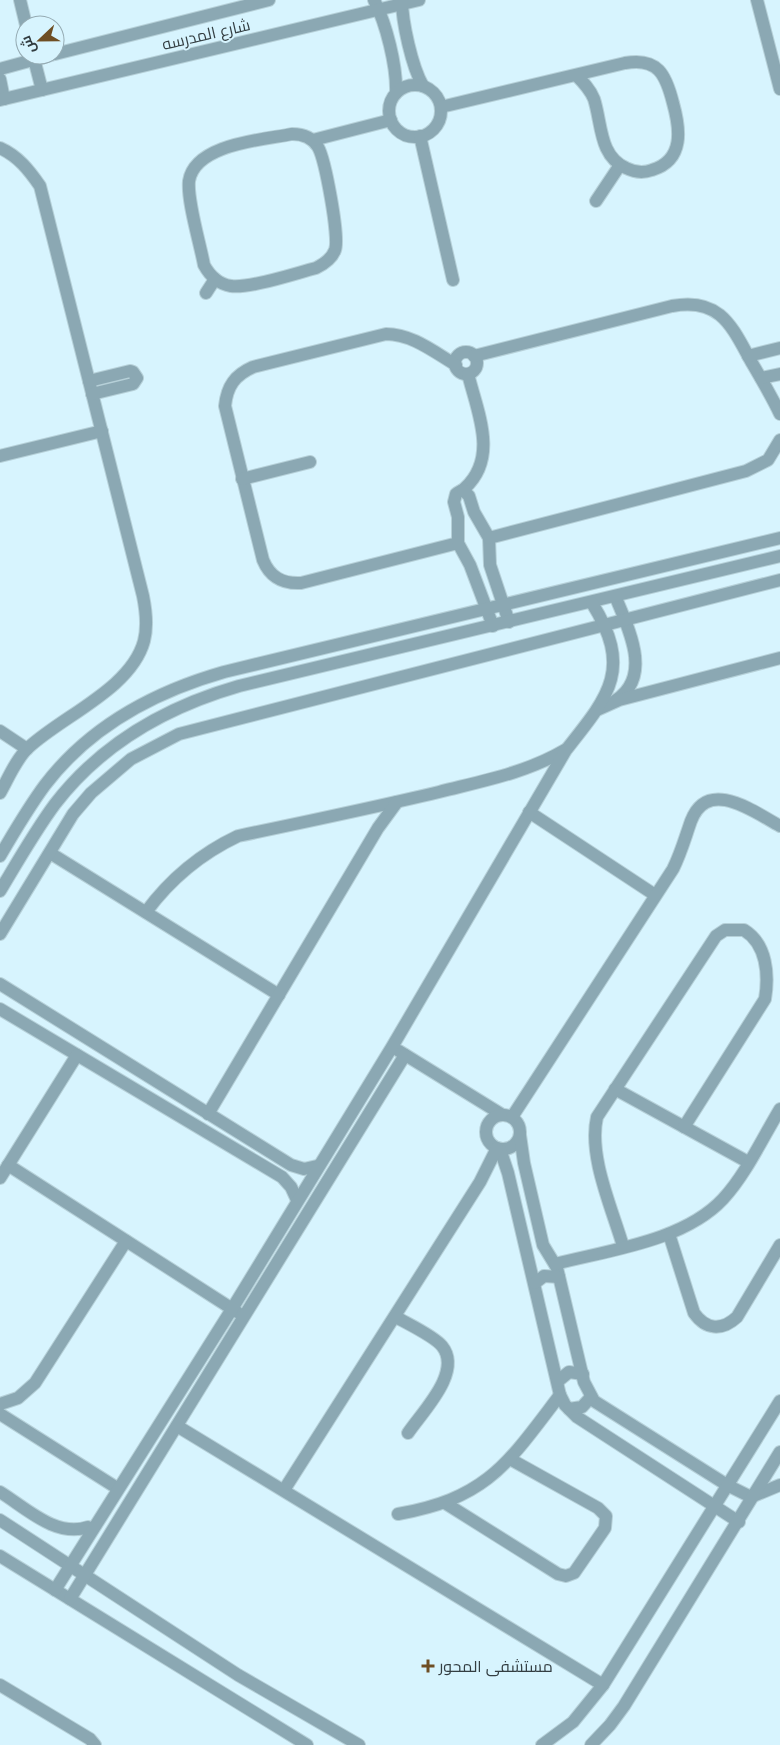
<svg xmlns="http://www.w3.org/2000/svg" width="780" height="1745" font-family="'DM Sans',Cairo,sans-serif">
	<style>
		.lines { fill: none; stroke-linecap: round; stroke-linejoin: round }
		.minor-casing { stroke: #b6d0d8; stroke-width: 14 }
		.minor { stroke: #8ba8b3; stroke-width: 12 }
		.poi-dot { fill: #6e4e24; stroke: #d7f4fe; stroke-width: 2 }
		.labels { text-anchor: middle; stroke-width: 4; stroke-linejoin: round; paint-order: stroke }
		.street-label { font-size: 16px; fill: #333e42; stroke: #d7f4fe }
		.poi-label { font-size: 16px; fill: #333e42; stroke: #d7f4fe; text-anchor: start }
	</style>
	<rect width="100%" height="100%" fill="#d7f4fe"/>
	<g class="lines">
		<g class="minor-casing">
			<g id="minor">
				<polyline points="20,0 26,25"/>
				<path d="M374,0C386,23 397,66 396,93"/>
				<path d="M402,0C402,22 412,67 423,86"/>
				<polyline points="757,0 780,89"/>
				<polyline points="55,54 269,0"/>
				<polyline points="33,55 42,90"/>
				<polyline points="0,69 51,55"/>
				<polyline points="0,79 4,99"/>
				<circle cx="415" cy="111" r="26"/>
				<polyline points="0,100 419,0"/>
				<path d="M441,107L625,63C658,57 666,75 673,103C680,128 685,160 652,170C644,173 634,172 626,168C599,156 602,124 594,99C590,89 583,82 576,75"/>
				<path d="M292,134C302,134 312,137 318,147C325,159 340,238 335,250C332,259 324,264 316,268C296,273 249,289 231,286C218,284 210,276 204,265C200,243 187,201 189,181C195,144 262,140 292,134Z"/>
				<polyline points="420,136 453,280"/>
				<polyline points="313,140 391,120"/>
				<path d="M0,148C18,156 29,170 40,186L143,596C146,611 148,626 144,641C131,689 62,716 28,748C16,759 8,779 0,793"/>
				<polyline points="596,201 620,165"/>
				<polyline points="206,293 215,279"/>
				<circle cx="466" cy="363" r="11"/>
				<path d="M474,356L672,306C721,297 732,327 752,363C762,380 772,397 780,414"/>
				<polyline points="748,356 780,348"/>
				<path d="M456,365C434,352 412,334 386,334L253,367C235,375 227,386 225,406L263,560C270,577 282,584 301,583L458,543"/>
				<path d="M468,374C477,411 499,457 465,488C462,491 459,491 456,494L454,502L458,517V543L470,565L493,626"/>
				<polyline points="761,378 780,374"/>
				<polyline points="89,381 130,371 133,372 137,378 133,384 92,394"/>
				<polyline points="0,456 102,431"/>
				<polyline points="242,479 310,462"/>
				<polyline points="463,490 469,496 474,512 489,538 490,565 509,622"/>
				<polyline points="489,538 746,471 768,460 780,440"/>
				<path d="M616,598C628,628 653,676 616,700"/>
				<polyline points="599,709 619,700 780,658"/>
				<polyline points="0,731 27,749"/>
				<polyline points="529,812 655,895"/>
				<polyline points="50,853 279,995"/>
				<path d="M0,856C14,832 28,808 45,785C90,726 154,692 224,672L780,538"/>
				<path d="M0,891C18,861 35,831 55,804C102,743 166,707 239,686L780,556"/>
				<path d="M146,912C171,878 200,854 238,836C305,822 372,808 439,792C482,781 526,773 565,750"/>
				<polyline points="0,934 73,814 91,793 131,759 179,734 780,580"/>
				<polyline points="0,984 291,1165 304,1169 317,1166"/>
				<polyline points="0,1009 282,1177 291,1187 297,1200"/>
				<polyline points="399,1051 501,1114"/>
				<polyline points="615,1089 748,1162"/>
				<polyline points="208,1114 378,828 397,802"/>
				<circle cx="503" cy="1132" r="17"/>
				<path d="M512,1117L673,869C681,853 685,838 691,821C708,777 754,812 780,826"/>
				<polyline points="520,1135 524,1163 543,1245 557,1268 584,1382 594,1401 727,1485 751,1497 780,1485"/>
				<polyline points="500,1149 508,1173 560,1395 565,1405 577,1417 739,1522"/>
				<polyline points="8,1165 237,1312"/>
				<polyline points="0,1178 77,1055"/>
				<path d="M669,1234L694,1313C706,1330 722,1331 737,1317L780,1245"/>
				<path d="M623,1246C612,1208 588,1156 597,1117L716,936L725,930H744C767,944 769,975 765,999L684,1127"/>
				<path d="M555,1264C609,1250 684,1241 723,1199C746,1174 762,1139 780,1109"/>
				<polyline points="535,1283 544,1276 559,1277"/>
				<path d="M396,1317C408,1324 434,1336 442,1346C463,1372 422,1412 408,1433"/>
				<polyline points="558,1381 569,1372 583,1374"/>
				<polyline points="0,1404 18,1398 35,1383 126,1241"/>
				<polyline points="569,1409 582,1407 591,1397"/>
				<polyline points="0,1414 117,1488"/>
				<polyline points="177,1426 603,1685"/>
				<polyline points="284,1490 480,1182 497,1148"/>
				<path d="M0,1492C26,1508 56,1538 88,1527L92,1529"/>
				<polyline points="445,1503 558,1574 566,1576 574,1573 605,1528 606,1516 598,1508 510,1459"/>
				<path d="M398,1514C488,1498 508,1463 560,1395"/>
				<polyline points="0,1520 238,1675 359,1745"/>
				<polyline points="0,1556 307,1745"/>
				<path d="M55,1590L232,1309L392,1047L566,750C609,696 633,669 592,603"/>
				<polyline points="70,1599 405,1055"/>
				<polyline points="0,1685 90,1739 95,1745"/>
				<polyline points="542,1745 573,1722 603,1685 780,1401"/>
				<polyline points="591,1745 610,1725 624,1706 780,1452"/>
			</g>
		</g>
		<use href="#minor" class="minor"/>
	</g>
	<path class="poi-dot" d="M425.5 1658.5h5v5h5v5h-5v5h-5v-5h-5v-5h5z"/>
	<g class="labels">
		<g class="street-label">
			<text transform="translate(206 34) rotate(-13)" y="6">شارع المدرسه</text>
		</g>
		<g class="poi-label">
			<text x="439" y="1672">مستشفى المحور</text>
		</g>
	</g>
	<g transform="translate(40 40) rotate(248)"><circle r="24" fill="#d7f4fe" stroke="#95abb3"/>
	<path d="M0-4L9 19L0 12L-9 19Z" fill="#6e4e24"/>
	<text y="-8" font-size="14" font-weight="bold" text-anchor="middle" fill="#333e42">ش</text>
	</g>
</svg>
